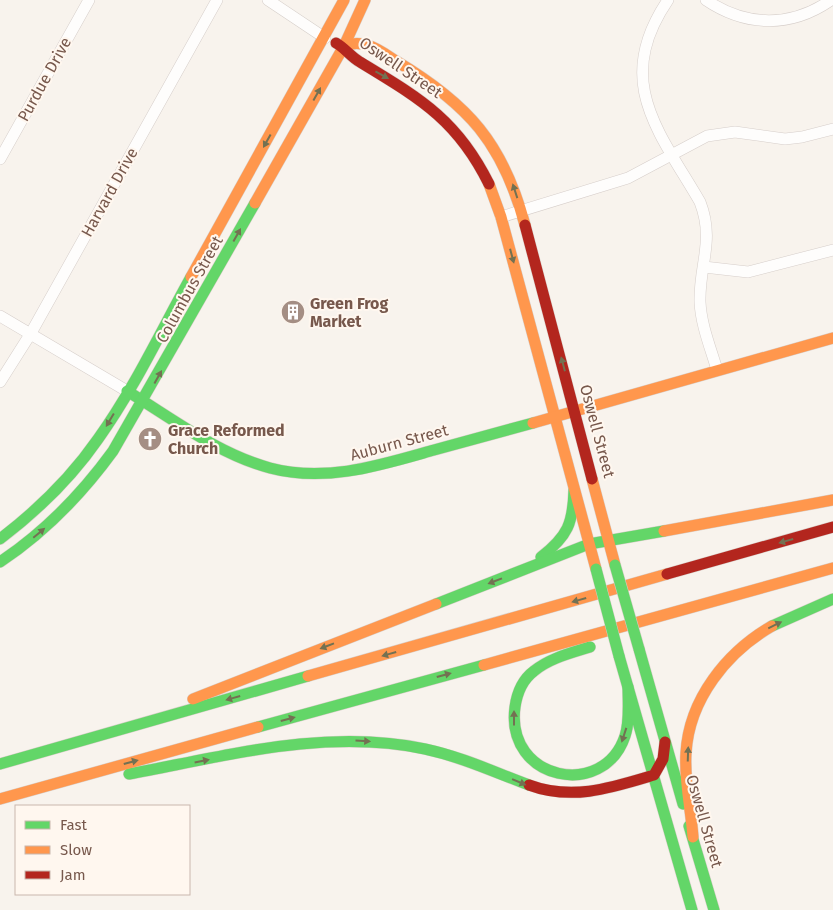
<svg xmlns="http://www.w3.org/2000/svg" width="833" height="910" font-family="'Fira Sans',sans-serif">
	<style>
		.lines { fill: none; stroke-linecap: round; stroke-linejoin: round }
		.street-casing { stroke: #d6ceca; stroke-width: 12 }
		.fast-casing { stroke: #d8cec9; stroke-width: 12 }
		.slow-casing { stroke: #d8cec9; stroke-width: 12 }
		.jam-casing { stroke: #d8cec9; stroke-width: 12 }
		.street { stroke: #fefdfc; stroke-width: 11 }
		.fast { stroke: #63d668; stroke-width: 11 }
		.slow { stroke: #ff974d; stroke-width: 11 }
		.jam { stroke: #b3261e; stroke-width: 11 }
		.fast-bridge-casing { stroke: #d8cec9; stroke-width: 12; stroke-linecap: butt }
		.fast-bridge { stroke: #63d668; stroke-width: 11 }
		.oneway { fill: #737152 }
		.labels { text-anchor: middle; stroke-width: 4; stroke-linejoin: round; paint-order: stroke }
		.street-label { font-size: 16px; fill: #77584c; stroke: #fff7ef }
		.poi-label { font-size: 16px; font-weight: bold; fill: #77584c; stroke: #fff7ef; text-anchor: start }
	</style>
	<rect width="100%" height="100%" fill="#f8f3ed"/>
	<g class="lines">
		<g class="street-casing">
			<g id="street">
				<polyline points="268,0 325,38"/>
				<path d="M668,0C613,81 658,130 700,202C715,241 699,264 700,302C701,325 711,349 717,370"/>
				<path d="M706,0C746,27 791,28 831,0"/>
				<polyline points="0,159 89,0"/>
				<polyline points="501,217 628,178 707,136 735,132 785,139 802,137 833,129"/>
				<polyline points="704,267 748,272 833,250"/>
				<polyline points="0,316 127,391"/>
				<polyline points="0,382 31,333 217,0"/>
			</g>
		</g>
		<g class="fast-casing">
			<g id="fast">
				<path d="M127,391C173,419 218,454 270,468C326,483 381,465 434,450C467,441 500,432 533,423"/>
				<path d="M0,539C38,510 71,478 98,439C134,389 161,331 191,277"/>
				<path d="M541,557C568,536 573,523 574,490"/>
				<path d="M0,562C45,532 81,495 113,451L255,203"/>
				<polyline points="436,604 589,544 664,531"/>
				<polyline points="772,626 833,599"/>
				<path d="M590,647C571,653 550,658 534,671C522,680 517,693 515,707C505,781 604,800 625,736C630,721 628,703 628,687"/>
				<polyline points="639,649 683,804"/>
				<polyline points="619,656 692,910"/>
				<polyline points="258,727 484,665"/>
				<polyline points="0,764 308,676"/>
				<path d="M129,774C226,756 326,728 425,749C462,757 494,772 529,785"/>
				<polyline points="689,826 714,910"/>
			</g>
		</g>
		<g class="slow-casing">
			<g id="slow">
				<path d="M344,46C364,38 379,50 396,61C468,104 503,143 525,225"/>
				<polyline points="489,184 501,217 596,569"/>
				<polyline points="255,203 344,46 365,0"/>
				<polyline points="191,277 344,0"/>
				<polyline points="533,423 833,338"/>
				<polyline points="592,479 615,565"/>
				<polyline points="664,531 833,500"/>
				<polyline points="484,665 833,568"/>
				<polyline points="308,676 667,574"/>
				<polyline points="193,699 436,604"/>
				<polyline points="0,799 258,727"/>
				<path d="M693,837C691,809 684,781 686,753C689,699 727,652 772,626"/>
			</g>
		</g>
		<g class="jam-casing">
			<g id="jam">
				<path d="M336,43C345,48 351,57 360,62C419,98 457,119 489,184"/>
				<polyline points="525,225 592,479"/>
				<polyline points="667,574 833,527"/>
				<path d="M529,785C572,801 611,788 654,775L663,759L665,742"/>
			</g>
		</g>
		<use href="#street" class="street"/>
		<use href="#fast" class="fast"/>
		<use href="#slow" class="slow"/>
		<use href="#jam" class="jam"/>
		<g class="fast-bridge-casing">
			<g id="fast-bridge">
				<polyline points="615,565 639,649"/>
				<polyline points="596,569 619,656"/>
			</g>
		</g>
		<use href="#fast-bridge" class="fast-bridge"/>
	</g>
	<defs><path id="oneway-solid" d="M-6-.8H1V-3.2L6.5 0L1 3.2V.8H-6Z" transform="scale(1.25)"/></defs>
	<g class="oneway">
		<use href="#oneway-solid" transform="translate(382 75) rotate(29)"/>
		<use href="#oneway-solid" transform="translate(317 94) rotate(-61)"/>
		<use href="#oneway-solid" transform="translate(267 141) rotate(119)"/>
		<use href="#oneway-solid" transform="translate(515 191) rotate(-108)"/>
		<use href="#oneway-solid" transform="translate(237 235) rotate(-61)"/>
		<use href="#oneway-solid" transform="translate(512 256) rotate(75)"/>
		<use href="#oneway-solid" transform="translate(563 364) rotate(-105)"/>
		<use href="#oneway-solid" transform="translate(158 377) rotate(-61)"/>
		<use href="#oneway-solid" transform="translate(110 420) rotate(121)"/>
		<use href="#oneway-solid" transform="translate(39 533) rotate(-40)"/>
		<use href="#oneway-solid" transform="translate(786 541) rotate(164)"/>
		<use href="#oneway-solid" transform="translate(495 581) rotate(159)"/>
		<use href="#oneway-solid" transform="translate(579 600) rotate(164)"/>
		<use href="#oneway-solid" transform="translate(775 625) rotate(-26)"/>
		<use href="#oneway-solid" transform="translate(327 646) rotate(159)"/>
		<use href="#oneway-solid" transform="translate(389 654) rotate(164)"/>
		<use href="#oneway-solid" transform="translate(444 675) rotate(-15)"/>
		<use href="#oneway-solid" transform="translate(233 698) rotate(164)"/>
		<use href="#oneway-solid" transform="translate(514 718) rotate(-90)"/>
		<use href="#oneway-solid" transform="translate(288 719) rotate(-15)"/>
		<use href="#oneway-solid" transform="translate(624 735) rotate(108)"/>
		<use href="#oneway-solid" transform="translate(363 741) rotate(3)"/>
		<use href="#oneway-solid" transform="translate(688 754) rotate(-88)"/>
		<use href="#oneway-solid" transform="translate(202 761) rotate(-11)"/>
		<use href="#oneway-solid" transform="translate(131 762) rotate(-15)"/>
		<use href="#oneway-solid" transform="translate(519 782) rotate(23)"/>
	</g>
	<defs>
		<g id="building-disc" transform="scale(1.25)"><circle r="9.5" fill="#a48e84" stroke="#fff7ef"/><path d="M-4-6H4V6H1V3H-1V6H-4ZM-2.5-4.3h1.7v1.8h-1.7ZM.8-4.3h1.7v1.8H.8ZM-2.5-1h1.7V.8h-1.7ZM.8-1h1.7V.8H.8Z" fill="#fff"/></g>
		<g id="church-disc" transform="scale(1.25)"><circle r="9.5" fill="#a48e84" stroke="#fff7ef"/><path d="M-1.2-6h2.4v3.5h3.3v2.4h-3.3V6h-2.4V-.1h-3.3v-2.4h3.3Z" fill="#fff"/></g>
	</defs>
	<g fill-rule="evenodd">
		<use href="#building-disc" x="293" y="312"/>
		<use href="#church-disc" x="150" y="439"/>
	</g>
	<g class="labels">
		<g class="street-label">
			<text transform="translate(401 67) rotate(34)" y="6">Oswell Street</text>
			<text transform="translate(44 79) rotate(-61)" y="6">Purdue Drive</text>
			<text transform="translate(109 192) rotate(-61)" y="6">Harvard Drive</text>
			<text transform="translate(189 289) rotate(-61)" y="6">Columbus Street</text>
			<text transform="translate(598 431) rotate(75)" y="6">Oswell Street</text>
			<text transform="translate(399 442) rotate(-15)" y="6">Auburn Street</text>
			<text transform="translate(705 821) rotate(74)" y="6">Oswell Street</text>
		</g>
		<g class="poi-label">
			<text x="310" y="309">Green Frog<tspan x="310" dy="18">Market</tspan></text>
			<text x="168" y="436">Grace Reformed<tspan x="168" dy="18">Church</tspan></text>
		</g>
	</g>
	<rect x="15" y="805" width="175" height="90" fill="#fff7ef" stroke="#c9b7ae"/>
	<rect x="25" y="821" width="25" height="8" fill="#63d668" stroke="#c9b7ae"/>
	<text x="60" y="830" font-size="15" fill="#77584c">Fast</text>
	<rect x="25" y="846" width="25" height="8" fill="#ff974d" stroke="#c9b7ae"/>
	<text x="60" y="855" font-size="15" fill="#77584c">Slow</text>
	<rect x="25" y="871" width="25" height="8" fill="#b3261e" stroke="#c9b7ae"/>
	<text x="60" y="880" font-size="15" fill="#77584c">Jam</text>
</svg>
